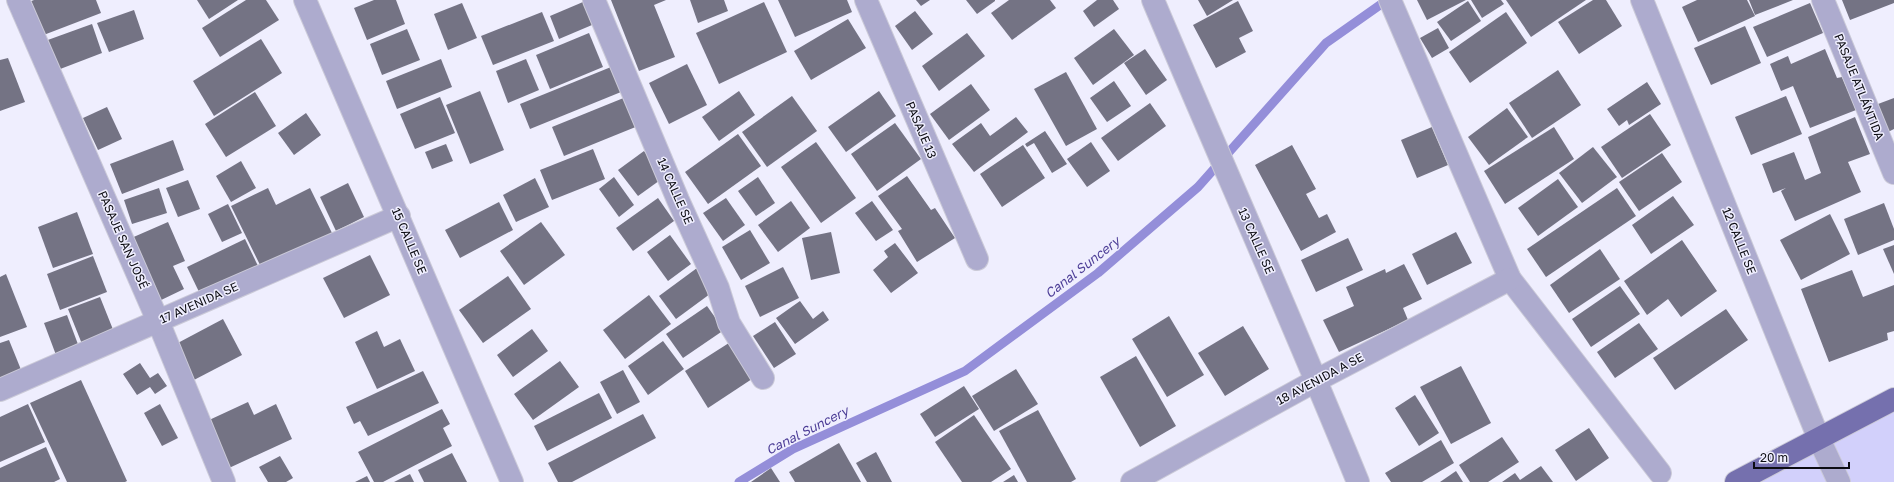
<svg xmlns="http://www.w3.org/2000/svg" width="1894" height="482" font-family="'Golos Text',sans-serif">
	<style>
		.green { fill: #d2d0fb }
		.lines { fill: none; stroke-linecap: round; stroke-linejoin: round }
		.stream { stroke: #948ed9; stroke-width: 9 }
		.building { fill: #747384 }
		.minor-casing { stroke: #cbcad8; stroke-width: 24 }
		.major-casing { stroke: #cbcad8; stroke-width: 24 }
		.minor { stroke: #adabce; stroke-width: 22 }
		.major { stroke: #7570ae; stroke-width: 22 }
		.labels { text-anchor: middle; stroke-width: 3; stroke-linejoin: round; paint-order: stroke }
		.street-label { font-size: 12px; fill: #0c0c12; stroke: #efeefe }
		.water-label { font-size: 13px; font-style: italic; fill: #4d3e97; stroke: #efeefe }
	</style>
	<rect width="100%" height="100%" fill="#efeefe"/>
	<g class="green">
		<polygon points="1894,400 1894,482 1844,482 1824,438"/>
		<polygon points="1815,443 1834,482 1743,482"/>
	</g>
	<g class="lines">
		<polyline class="stream" points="739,482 793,449 965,371 1098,273 1198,187 1326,43 1387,0"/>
	</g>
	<g class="building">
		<polygon points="34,0 96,0 101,13 41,36 29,2"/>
		<polygon points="197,0 238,0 209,19"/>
		<polygon points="246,0 266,0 279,20 220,57 202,28"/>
		<polygon points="374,0 396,0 405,24 367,40 354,8"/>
		<polygon points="611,0 666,0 654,5 675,57 639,71"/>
		<polygon points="690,0 724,0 728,11 698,23"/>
		<polygon points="778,0 847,0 852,12 795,37"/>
		<polygon points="916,0 930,0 921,6"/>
		<polygon points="966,0 995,0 995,1 977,14"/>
		<polygon points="1009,0 1050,0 1056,8 1012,40 991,13"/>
		<polygon points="1097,0 1113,0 1119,9 1094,27 1083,11"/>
		<polygon points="1198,0 1233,0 1207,16"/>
		<polygon points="1417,0 1466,0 1427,20"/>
		<polygon points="1471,0 1501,0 1504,4 1482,18"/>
		<polygon points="1506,0 1586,0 1531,37"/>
		<polygon points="1593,0 1606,0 1622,26 1579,54 1558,22"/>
		<polygon points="1697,0 1747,0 1755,16 1698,42 1682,7"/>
		<polygon points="1749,0 1793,0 1755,15"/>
		<polygon points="1842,0 1894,0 1894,3 1850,20"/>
		<polygon points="1238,1 1253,31 1239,38 1246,52 1216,68 1193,25"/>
		<polygon points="1468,1 1481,21 1451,41 1437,22"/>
		<polygon points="583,2 592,25 559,39 550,16"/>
		<polygon points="764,2 787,52 719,84 696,33"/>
		<polygon points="462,3 477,38 448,50 434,14"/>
		<polygon points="1810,3 1823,33 1767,57 1753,27"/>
		<polygon points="134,10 144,39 109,52 97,23"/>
		<polygon points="915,11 933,34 912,50 895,26"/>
		<polygon points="542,12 554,41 493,65 481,36"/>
		<polygon points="1506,12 1527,43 1470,83 1449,52"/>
		<polygon points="848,19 866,48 811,80 794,51"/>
		<polygon points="92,24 102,53 55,71 45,41"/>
		<polygon points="1745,26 1761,63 1711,85 1694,48"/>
		<polygon points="1438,28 1449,48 1432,58 1420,38"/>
		<polygon points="407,29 420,60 382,75 370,44"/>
		<polygon points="1114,29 1134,55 1093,85 1074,58"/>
		<polygon points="589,33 603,67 550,89 536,55"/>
		<polygon points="967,33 985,56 939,91 922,66"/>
		<polygon points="261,39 282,73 214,116 193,81"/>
		<polygon points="1145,49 1167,80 1146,95 1124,63"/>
		<polygon points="1825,49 1837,78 1842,77 1856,110 1810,128 1793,86 1781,91 1770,64 1788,56 1791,64"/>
		<polygon points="8,58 25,102 0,111 0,60"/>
		<polygon points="441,59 452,87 397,109 386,81"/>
		<polygon points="526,59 539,90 508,103 496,71"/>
		<polygon points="687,64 707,105 669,124 649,83"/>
		<polygon points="611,67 621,92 530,129 520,104"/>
		<polygon points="1558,70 1581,105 1532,138 1509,103"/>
		<polygon points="1066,72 1097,129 1066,146 1034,89"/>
		<polygon points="1114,81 1131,106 1107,122 1090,98"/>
		<polygon points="1647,82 1661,104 1629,125 1627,120 1619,126 1607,109"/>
		<polygon points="971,84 990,110 949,140 930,114"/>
		<polygon points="480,91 504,150 470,164 446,105"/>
		<polygon points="739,91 755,115 719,141 702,117"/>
		<polygon points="879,91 896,116 846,152 828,127"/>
		<polygon points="255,92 276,126 226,157 205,124"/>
		<polygon points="792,96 817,131 767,167 742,132"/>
		<polygon points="1786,96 1802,134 1751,155 1735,117"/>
		<polygon points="440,97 455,133 415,149 400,114"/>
		<polygon points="626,97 638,126 564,156 552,127"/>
		<polygon points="1894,98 1894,129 1888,132 1878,104"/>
		<polygon points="1150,103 1166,126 1118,161 1101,138"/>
		<polygon points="107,107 122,139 98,150 83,118"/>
		<polygon points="1507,108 1528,137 1489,165 1468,137"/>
		<polygon points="306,113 321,135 294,155 278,133"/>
		<polygon points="1650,114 1671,145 1622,178 1601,147"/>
		<polygon points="1016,117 1028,132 974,172 952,144 981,123 990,136"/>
		<polygon points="1855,117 1870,154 1848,162 1861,192 1795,221 1781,191 1786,188 1773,193 1762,164 1794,152 1805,180 1821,173 1808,137"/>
		<polygon points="895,123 921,159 877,191 851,154"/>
		<polygon points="1432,127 1448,165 1417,178 1401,140"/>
		<polygon points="1554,127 1574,159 1505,204 1484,171"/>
		<polygon points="1045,131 1067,164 1052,173 1034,143 1027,147 1025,144"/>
		<polygon points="738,134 761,166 708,204 685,172"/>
		<polygon points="173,140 184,170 122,194 110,164"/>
		<polygon points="816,142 856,198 821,223 781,167"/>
		<polygon points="1091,142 1110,171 1087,187 1067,159"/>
		<polygon points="446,144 453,161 432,169 425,152"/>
		<polygon points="1023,145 1045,178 1002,207 980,174"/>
		<polygon points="1292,145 1316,189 1306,194 1319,218 1327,214 1336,232 1301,251 1255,165"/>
		<polygon points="1593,147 1617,177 1582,203 1559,173"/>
		<polygon points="593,149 605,179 552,200 540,170"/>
		<polygon points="644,151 663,178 638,196 618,170"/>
		<polygon points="1662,153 1682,182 1639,211 1619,182"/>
		<polygon points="241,161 256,188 231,202 216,176"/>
		<polygon points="907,176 931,210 935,208 955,238 917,262 898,231 902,229 878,196"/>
		<polygon points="614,177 634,205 619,217 599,189"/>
		<polygon points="758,177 775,203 756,216 738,191"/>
		<polygon points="535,178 549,207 516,222 503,195"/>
		<polygon points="1558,179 1578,207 1538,236 1518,208"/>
		<polygon points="188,180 200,209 178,217 166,188"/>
		<polygon points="348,183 364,217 336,231 320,197"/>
		<polygon points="159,188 167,213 132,224 124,200"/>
		<polygon points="268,188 276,205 310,188 332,233 261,267 231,206"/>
		<polygon points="1617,188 1636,216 1546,277 1527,249"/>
		<polygon points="1673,196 1694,225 1651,254 1632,225"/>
		<polygon points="658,198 674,221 633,251 616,228"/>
		<polygon points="726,198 745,225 723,241 703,213"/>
		<polygon points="791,201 810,228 778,252 758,225"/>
		<polygon points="872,201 893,230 876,241 855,213"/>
		<polygon points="499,202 513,230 460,258 445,230"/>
		<polygon points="1884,203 1894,229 1894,240 1858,255 1844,219"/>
		<polygon points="228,204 242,233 222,242 208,214"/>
		<polygon points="77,212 93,254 53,268 38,227"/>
		<polygon points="1830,214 1850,254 1801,280 1780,240"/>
		<polygon points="168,222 185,261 173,266 184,289 157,302 129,239"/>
		<polygon points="541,222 565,255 524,285 500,251"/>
		<polygon points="750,230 770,263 741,280 722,247"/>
		<polygon points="831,232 840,273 811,280 802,238"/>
		<polygon points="1456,232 1472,263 1427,285 1412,254"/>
		<polygon points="670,235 691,264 668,281 647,252"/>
		<polygon points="1348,238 1363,270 1316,292 1301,260"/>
		<polygon points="245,239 259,268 201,296 187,267"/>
		<polygon points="1682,240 1717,291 1681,317 1668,299 1647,315 1624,281"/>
		<polygon points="895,243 918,273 891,293 873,270 888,257 884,251"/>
		<polygon points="1894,245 1894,274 1883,249"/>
		<polygon points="1600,249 1620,279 1569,313 1550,285"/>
		<polygon points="370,255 390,295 344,318 323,278"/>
		<polygon points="93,256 107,292 60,310 47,274"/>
		<polygon points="1404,264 1422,299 1403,308 1408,320 1339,352 1323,320 1354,306 1346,287 1385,269 1386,273"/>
		<polygon points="783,267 799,298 760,317 745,286"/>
		<polygon points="697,268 714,291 676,319 659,296"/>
		<polygon points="1852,270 1863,297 1894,285 1894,331 1887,333 1888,340 1829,362 1801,289"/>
		<polygon points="6,274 27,327 0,337 0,277"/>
		<polygon points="508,276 531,309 483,343 459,310"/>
		<polygon points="1620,286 1640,314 1591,347 1572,319"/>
		<polygon points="649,295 671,324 625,359 603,330"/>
		<polygon points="100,297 116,337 84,349 68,309"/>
		<polygon points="800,301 813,319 823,311 829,320 795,344 776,318"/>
		<polygon points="707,306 724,330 683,358 666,334"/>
		<polygon points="1726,309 1748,340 1675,390 1653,358"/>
		<polygon points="67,315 79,347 56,355 44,323"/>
		<polygon points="1169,316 1204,375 1167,397 1132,339"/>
		<polygon points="223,319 242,355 192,381 174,345"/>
		<polygon points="775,322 796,354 774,368 753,336"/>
		<polygon points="1639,323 1658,349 1615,378 1597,352"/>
		<polygon points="1243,326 1269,369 1225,396 1198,353"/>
		<polygon points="532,329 548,351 513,377 497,355"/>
		<polygon points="377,331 384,347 400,339 415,371 377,389 355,342"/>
		<polygon points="9,340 26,382 0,392 0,343"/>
		<polygon points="663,341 684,369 648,395 628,366"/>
		<polygon points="732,341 755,377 708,408 685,371"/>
		<polygon points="1136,356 1176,426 1140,447 1100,377"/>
		<polygon points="560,361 579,387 533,420 514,394"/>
		<polygon points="140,363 150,378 158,373 167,386 155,394 150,387 137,395 123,374"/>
		<polygon points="1461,366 1491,423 1451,444 1420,387"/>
		<polygon points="1016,369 1038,404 994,431 972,396"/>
		<polygon points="623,370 640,402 617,414 600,382"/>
		<polygon points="423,371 439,403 368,436 360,421 354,424 346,407"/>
		<polygon points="81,380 127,481 125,482 67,482 30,403"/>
		<polygon points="964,386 979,409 935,437 920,414"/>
		<polygon points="599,393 612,418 547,451 534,426"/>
		<polygon points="1415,395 1439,433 1419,446 1395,408"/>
		<polygon points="248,402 254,415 276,404 292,439 229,468 207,421"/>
		<polygon points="28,404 45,442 0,462 0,417"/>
		<polygon points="160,404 178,438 162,446 144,413"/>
		<polygon points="442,409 450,424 443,428 452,446 383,482 374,482 358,452"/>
		<polygon points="1038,410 1076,479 1071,482 1027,482 999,431"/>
		<polygon points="643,414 656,438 572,482 558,482 548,463"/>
		<polygon points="974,415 1011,469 991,482 962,482 935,442"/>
		<polygon points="1589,428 1609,458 1576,481 1555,450"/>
		<polygon points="1502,437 1519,462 1488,482 1470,482 1459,465"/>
		<polygon points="1441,440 1454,463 1422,482 1391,482 1385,473"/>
		<polygon points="839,443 861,482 795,482 789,472"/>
		<polygon points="46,447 60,479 54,482 0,482 0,468"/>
		<polygon points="876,452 892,482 867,482 856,463"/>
		<polygon points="452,453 467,482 424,482 418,470"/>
		<polygon points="280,456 293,478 286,482 268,482 259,467"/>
		<polygon points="1541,466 1553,482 1502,482 1515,473 1520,480"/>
		<polygon points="771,468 780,482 751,482"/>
		<polygon points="1456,471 1463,482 1440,482"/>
		<polygon points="410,474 414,482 394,482"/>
		<polygon points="1014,475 1018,482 1003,482"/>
		<polygon points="367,476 370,482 355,482"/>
	</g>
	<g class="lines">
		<g class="minor-casing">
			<g id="minor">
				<polyline points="18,0 158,321 224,482"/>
				<polyline points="305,0 512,482"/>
				<polyline points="594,0 678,200 718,288 729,323 763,378"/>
				<polyline points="866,0 977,259"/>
				<path d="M1153,0C1221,161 1292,320 1358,482"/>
				<polyline points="1390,0 1510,279 1660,473"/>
				<polyline points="1642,0 1819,439 1839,482"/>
				<polyline points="1823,0 1894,173"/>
				<polyline points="0,390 399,216"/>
				<polyline points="1132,482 1317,380 1510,279"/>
			</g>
		</g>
		<g class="major-casing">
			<polyline id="major" points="1736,482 1894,399"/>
		</g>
		<use href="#minor" class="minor"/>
		<use href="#major" class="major"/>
	</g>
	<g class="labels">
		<g class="street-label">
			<text transform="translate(1859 87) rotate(68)" y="4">PASAJE ATLÁNTIDA</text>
			<text transform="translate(921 130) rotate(67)" y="4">PASAJE 13</text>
			<text transform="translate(675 191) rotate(66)" y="4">14 CALLE SE</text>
			<text transform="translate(123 240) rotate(66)" y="4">PASAJE SAN JOSÉ</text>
			<text transform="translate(409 241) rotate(67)" y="4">15 CALLE SE</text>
			<text transform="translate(1256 241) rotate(66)" y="4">13 CALLE SE</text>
			<text transform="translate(1739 241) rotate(68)" y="4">12 CALLE SE</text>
			<text transform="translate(199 303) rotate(-24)" y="4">17 AVENIDA SE</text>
			<text transform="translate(1320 379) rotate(-28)" y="4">18 AVENIDA A SE</text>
		</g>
		<g class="water-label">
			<text transform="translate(1082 267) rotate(-38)" y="5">Canal Suncery</text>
			<text transform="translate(807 430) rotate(-27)" y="5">Canal Suncery</text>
		</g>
	</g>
	<path d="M1754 462v6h95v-6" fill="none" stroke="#0c0c12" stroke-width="2"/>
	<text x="1760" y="462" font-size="12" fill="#0c0c12" stroke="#efeefe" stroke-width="3" paint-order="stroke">20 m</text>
</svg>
